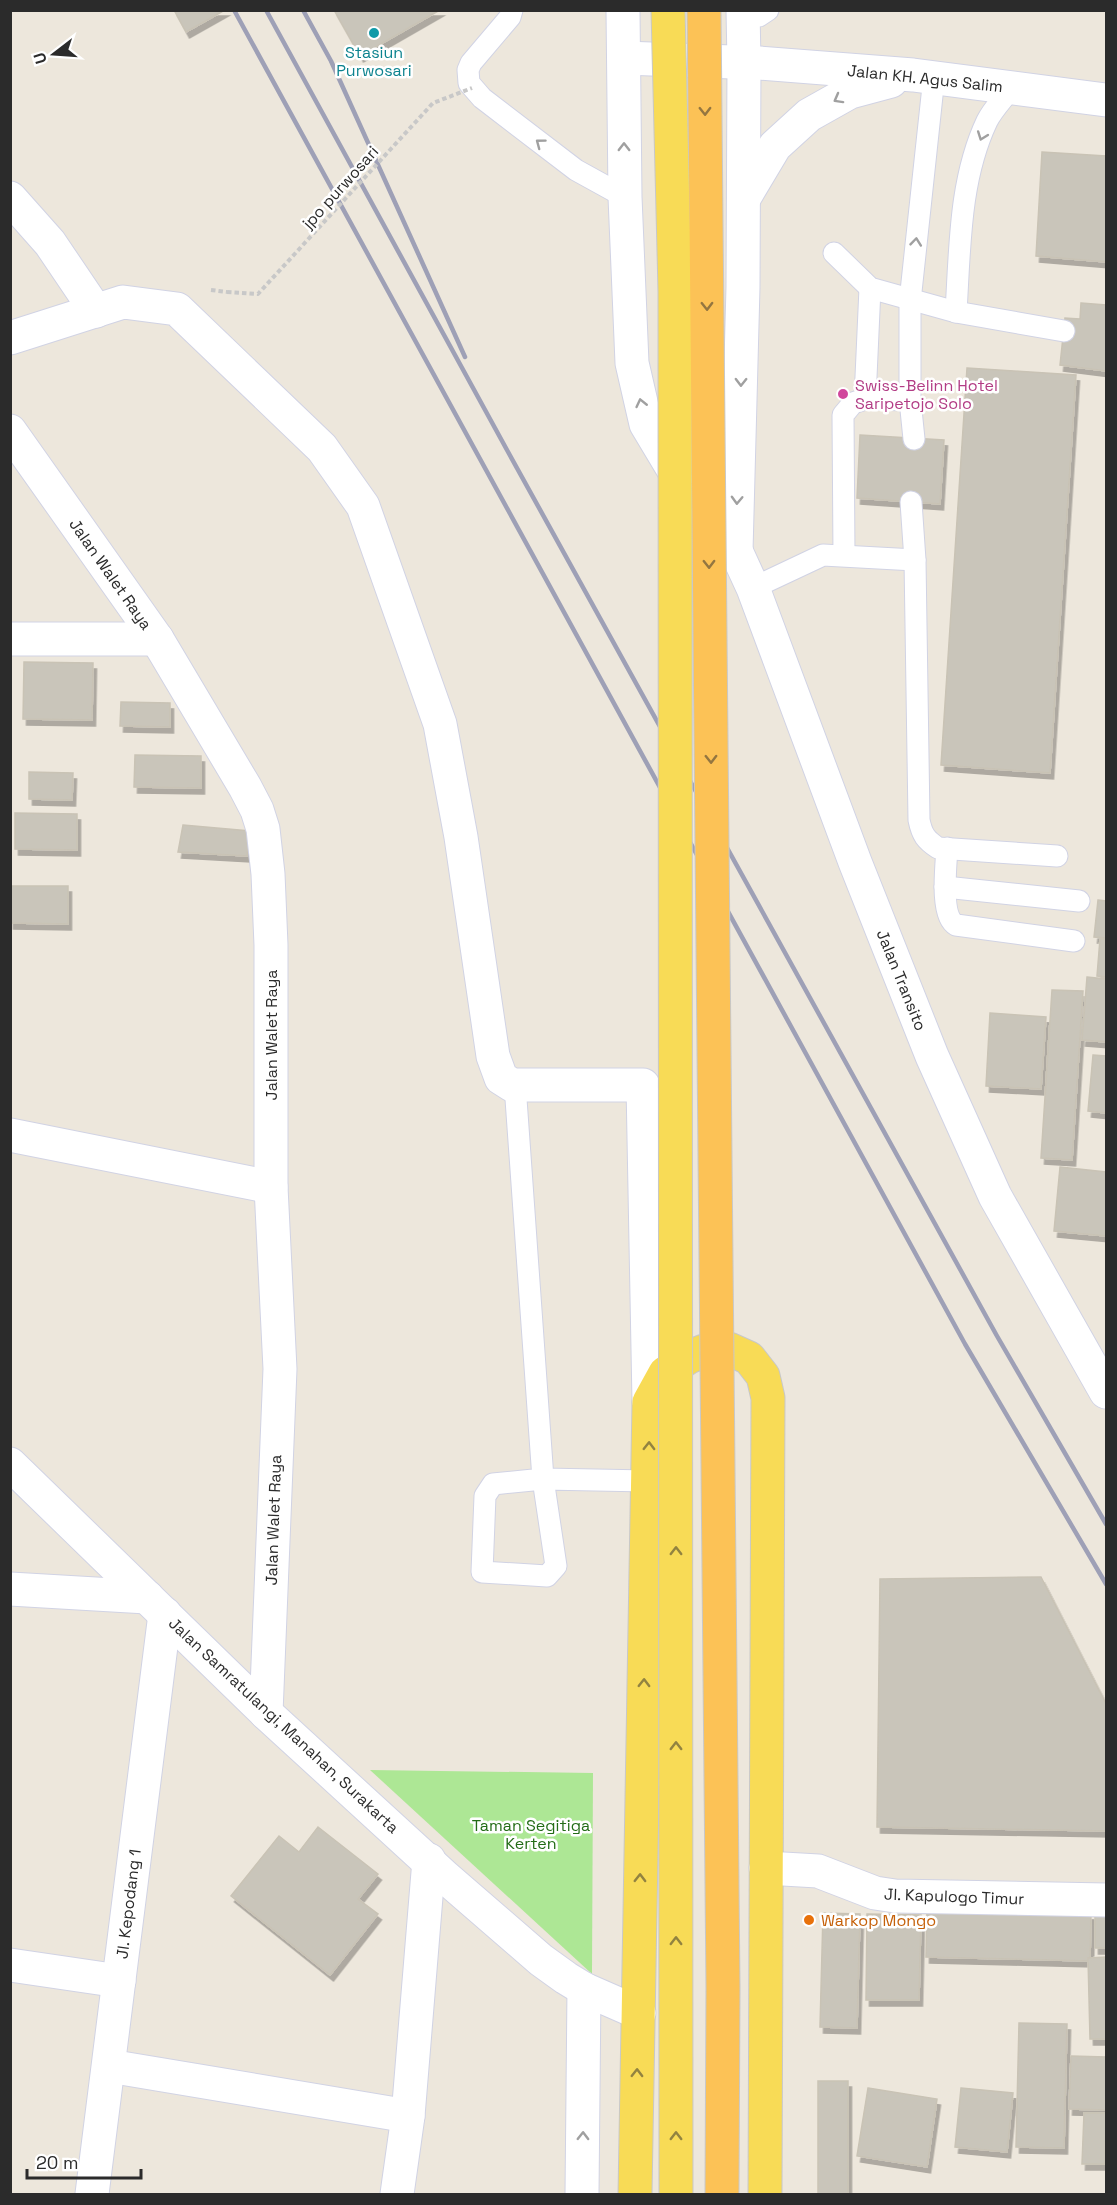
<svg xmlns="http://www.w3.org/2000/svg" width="1117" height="2205" font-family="'Space Grotesk',sans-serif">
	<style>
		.green { fill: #ade795 }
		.building { fill: #c9c5ba; stroke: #c9c3b5; stroke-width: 1.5; filter: url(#shadow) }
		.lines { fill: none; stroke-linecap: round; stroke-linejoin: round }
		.service-casing { stroke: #d1d3e4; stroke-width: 23 }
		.minor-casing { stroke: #d1d3e4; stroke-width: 35 }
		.tertiary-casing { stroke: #d1d3e4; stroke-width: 35 }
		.secondary-casing { stroke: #d1d3e4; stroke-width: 35 }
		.primary-casing { stroke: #c8c8c8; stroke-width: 35 }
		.path { stroke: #c8c8c8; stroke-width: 4; stroke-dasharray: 4.5 3; stroke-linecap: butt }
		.service { stroke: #fff; stroke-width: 21 }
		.minor { stroke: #fff; stroke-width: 33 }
		.tertiary { stroke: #fff; stroke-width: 33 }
		.secondary { stroke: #fff; stroke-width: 33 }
		.primary { stroke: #f8db56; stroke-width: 33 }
		.rail { stroke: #9ea0b6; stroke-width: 4.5 }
		.primary-bridge-casing { stroke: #c8c8c8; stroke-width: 35; stroke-linecap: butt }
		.trunk-bridge-casing { stroke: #c8c8c8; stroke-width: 35; stroke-linecap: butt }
		.path-bridge { stroke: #c8c8c8; stroke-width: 4; stroke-dasharray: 4.5 3; stroke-linecap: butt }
		.primary-bridge { stroke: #f8db56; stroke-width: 33 }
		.trunk-bridge { stroke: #fcc256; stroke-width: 33 }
		.oneway { stroke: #a0a0a0 }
		.oneway2 { stroke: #947640 }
		.oneway3 { stroke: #928340 }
		.culture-dot { fill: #0f9aa8; stroke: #fff; stroke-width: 2 }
		.hotel-dot { fill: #d1479c; stroke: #fff; stroke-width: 2 }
		.food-dot { fill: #e8710a; stroke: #fff; stroke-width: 2 }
		.labels { text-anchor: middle; stroke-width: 5; stroke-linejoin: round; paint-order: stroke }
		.culture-label { font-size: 16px; fill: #0d838f; stroke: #fff }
		.street-label { font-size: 16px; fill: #2b2b2b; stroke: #fff }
		.hotel-label { font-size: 16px; fill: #b23c85; stroke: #fff; text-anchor: start }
		.park-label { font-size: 16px; fill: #236c16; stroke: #fff }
		.food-label { font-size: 16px; fill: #c56008; stroke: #fff; text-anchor: start }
	</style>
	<defs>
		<filter id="shadow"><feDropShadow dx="3.5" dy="6" stdDeviation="0" flood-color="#0004"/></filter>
	</defs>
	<rect width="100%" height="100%" fill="#ede7dc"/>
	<polygon class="green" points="370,1770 593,1773 592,1974"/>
	<g class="building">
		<polygon points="174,10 225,10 186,32"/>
		<polygon points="334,10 440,10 360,56"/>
		<polygon points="1042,152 1106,156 1106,262 1036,256"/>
		<polygon points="1081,303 1106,305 1106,371 1060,365 1065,318 1080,319"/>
		<polygon points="967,368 1076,375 1050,773 941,765"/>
		<polygon points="860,435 944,440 940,504 857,498"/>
		<polygon points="24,662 93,663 92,720 23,719"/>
		<polygon points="121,702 170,703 170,727 120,726"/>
		<polygon points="135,755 201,756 201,788 134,787"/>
		<polygon points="29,772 73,773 72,800 29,799"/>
		<polygon points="15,813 77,814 77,850 15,849"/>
		<polygon points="183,825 250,831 247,856 178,852"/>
		<polygon points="10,886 68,886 68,924 10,923"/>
		<polygon points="1098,900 1106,901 1106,938 1094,937"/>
		<polygon points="1100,939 1106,939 1106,977 1097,976"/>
		<polygon points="1087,977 1106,979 1106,1042 1082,1040"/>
		<polygon points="1052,990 1083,991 1072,1160 1041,1158"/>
		<polygon points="990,1013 1046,1017 1041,1089 986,1086"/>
		<polygon points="1093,1055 1106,1056 1106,1113 1088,1111"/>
		<polygon points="1060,1167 1106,1172 1106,1236 1054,1231"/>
		<polygon points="1041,1577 1106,1704 1106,1831 877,1827 880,1579"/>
		<polygon points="318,1827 378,1874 358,1899 378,1914 330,1975 231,1896 279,1836 299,1852"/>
		<polygon points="927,1910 1091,1914 1090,1961 926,1957"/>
		<polygon points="823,1913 860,1914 857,2028 820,2027"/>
		<polygon points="867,1914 921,1915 919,2000 866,2000"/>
		<rect x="1095" y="1914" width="11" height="34"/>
		<polygon points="1106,1957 1106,2039 1090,2039 1088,1958"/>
		<polygon points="1019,2023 1067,2024 1064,2148 1016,2147"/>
		<polygon points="1071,2056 1106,2057 1106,2110 1069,2109"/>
		<rect x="818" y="2081" width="30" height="113"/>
		<polygon points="868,2088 937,2099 927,2167 857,2156"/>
		<polygon points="961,2088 1013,2093 1007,2152 955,2147"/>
		<polygon points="1084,2113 1106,2113 1105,2164 1082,2164"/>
	</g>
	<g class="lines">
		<g class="service-casing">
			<g id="service">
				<polyline points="512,10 510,17 471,63 468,70 469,83 482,98 576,170 625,197"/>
				<polyline points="759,16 768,10"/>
				<polyline points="834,253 870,288 956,312 1064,331"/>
				<path d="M956,312C960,249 959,180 987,121C993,109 1004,98 1012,87"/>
				<polyline points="865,399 870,288"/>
				<polyline points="914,439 910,400 910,301 934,77"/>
				<polyline points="911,502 915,560"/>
				<polyline points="844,555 843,415 853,403 865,399 910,400"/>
				<path d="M753,588L823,555L915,560L919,820C922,835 926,840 938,848L1057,856"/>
				<path d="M947,848C946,866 940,916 956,925L1074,941"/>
				<polyline points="945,887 1079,901"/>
				<polyline points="515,1085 543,1479 556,1566 547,1576 482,1572 485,1496 493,1484 543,1479 648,1481"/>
			</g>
		</g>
		<g class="minor-casing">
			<g id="minor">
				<polyline points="10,198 50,243 96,311"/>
				<polyline points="10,338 123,302 177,309 322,448 363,506 440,724 461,837 493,1056 501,1078 512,1085 643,1085 649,1402"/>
				<polyline points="10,431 157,639 245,787 257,810 263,829 268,874 271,945 271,1187 280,1369 266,1713"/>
				<polyline points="10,639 157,639"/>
				<polyline points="10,1135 271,1187"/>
				<polyline points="10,1589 147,1597"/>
				<polyline points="766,1868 818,1871 875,1893 895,1896 1106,1900"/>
				<polyline points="10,1965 119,1981"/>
				<polyline points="109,2066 408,2116"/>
				<polyline points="92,2194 165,1614"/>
				<polyline points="397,2194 408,2116 429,1860"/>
			</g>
		</g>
		<g class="tertiary-casing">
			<g id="tertiary">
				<polyline points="623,10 625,197 632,363 646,424 676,474 736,551 753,588 855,862 932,1056 995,1196 1106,1392"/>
				<polyline points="736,551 743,287 744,62"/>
			</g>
		</g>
		<g class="secondary-casing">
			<g id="secondary">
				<polyline points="743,10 744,62"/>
				<polyline points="624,58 759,63 913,75 1106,100"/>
				<polyline points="744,198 775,146 809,115 850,92 891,81"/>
				<polyline points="10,1464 266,1713 444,1876 541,1960 566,1978 584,1989 639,2013"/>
				<polyline points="582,2194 584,1989"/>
			</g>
		</g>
		<g class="primary-casing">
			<polyline id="primary" points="635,2194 649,1402 665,1373 689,1357 704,1351 716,1349 729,1349 749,1358 763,1376 768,1398 765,2194"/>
		</g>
		<polyline class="path" points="211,290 227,292"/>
		<use href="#service" class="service"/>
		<use href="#minor" class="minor"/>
		<use href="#tertiary" class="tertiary"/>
		<use href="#secondary" class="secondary"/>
		<use href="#primary" class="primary"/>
		<g class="rail">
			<polyline points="234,10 965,1344 1106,1584"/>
			<polyline points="266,10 507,450 997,1336 1106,1524"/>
			<polyline points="303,10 331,61 465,357"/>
		</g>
		<g class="primary-bridge-casing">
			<polyline id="primary-bridge" points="668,10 675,291 676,2194"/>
		</g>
		<g class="trunk-bridge-casing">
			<polyline id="trunk-bridge" points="704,10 723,1988 722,2194"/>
		</g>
		<polyline class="path-bridge" points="227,292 258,294 433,103 472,88"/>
		<use href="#primary-bridge" class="primary-bridge"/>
		<use href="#trunk-bridge" class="trunk-bridge"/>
	</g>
	<defs><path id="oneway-chevron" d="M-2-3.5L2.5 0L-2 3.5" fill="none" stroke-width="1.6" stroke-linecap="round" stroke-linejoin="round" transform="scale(1.5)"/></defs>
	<g class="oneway">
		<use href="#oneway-chevron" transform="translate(838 99) rotate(151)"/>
		<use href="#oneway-chevron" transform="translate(982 136) rotate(110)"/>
		<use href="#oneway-chevron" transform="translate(540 143) rotate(-143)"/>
		<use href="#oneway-chevron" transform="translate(624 147) rotate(-90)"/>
		<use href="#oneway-chevron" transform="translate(916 242) rotate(-84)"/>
		<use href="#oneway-chevron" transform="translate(741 382) rotate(91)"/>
		<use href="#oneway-chevron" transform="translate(641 403) rotate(-103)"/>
		<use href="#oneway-chevron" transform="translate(737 500) rotate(92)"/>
		<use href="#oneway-chevron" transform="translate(583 2136) rotate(-89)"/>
	</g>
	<g class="oneway2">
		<use href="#oneway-chevron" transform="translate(705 111) rotate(89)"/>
		<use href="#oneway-chevron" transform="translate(707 306) rotate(89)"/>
		<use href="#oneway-chevron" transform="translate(709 564) rotate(89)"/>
		<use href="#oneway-chevron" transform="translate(711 759) rotate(89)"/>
	</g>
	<g class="oneway3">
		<use href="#oneway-chevron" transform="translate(649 1446) rotate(-89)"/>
		<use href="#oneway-chevron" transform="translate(676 1551) rotate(-90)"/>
		<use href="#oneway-chevron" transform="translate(644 1683) rotate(-89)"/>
		<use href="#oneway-chevron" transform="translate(676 1746) rotate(-90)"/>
		<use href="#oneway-chevron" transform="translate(640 1878) rotate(-89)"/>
		<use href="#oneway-chevron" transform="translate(676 1941) rotate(-90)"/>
		<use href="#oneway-chevron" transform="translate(637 2073) rotate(-89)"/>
		<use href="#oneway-chevron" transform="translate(676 2136) rotate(-90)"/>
	</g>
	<circle class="culture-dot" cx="374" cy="33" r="6"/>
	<circle class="hotel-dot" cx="843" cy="394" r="6"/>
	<circle class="food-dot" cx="809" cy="1920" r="6"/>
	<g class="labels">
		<g class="culture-label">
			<text x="374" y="58">Stasiun<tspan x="374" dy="18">Purwosari</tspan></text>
		</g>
		<g class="street-label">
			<text transform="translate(925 78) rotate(6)" y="6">Jalan KH. Agus Salim</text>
			<text transform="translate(340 187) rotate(-48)" y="6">jpo purwosari</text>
			<text transform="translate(111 574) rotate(55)" y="6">Jalan Walet Raya</text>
			<text transform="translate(902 980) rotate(68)" y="6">Jalan Transito</text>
			<text transform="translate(271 1035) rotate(-90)" y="6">Jalan Walet Raya</text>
			<text transform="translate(273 1520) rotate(-88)" y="6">Jalan Walet Raya</text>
			<text transform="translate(284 1725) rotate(43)" y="6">Jalan Samratulangi, Manahan, Surakarta</text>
			<text transform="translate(954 1896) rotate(2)" y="6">Jl. Kapulogo Timur</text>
			<text transform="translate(128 1904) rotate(-83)" y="6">Jl. Kepodang 1</text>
		</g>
		<g class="hotel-label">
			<text x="855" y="391">Swiss-Belinn Hotel<tspan x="855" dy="18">Saripetojo Solo</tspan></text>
		</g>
		<g class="park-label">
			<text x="531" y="1831">Taman Segitiga<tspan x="531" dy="18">Kerten</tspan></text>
		</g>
		<g class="food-label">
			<text x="821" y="1926">Warkop Mongo</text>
		</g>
	</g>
	<rect width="1117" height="2205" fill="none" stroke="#2b2b2b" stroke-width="24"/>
	<g transform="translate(54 54) rotate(253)" stroke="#ffffff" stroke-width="4.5" paint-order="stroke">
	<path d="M0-4.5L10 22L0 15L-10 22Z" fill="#2b2b2b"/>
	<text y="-9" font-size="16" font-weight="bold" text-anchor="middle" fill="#2b2b2b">U</text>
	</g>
	<path d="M27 2169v9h114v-9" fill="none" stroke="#2b2b2b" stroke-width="3"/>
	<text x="36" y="2169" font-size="18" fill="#2b2b2b" stroke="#ffffff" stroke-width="4.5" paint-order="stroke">20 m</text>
</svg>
